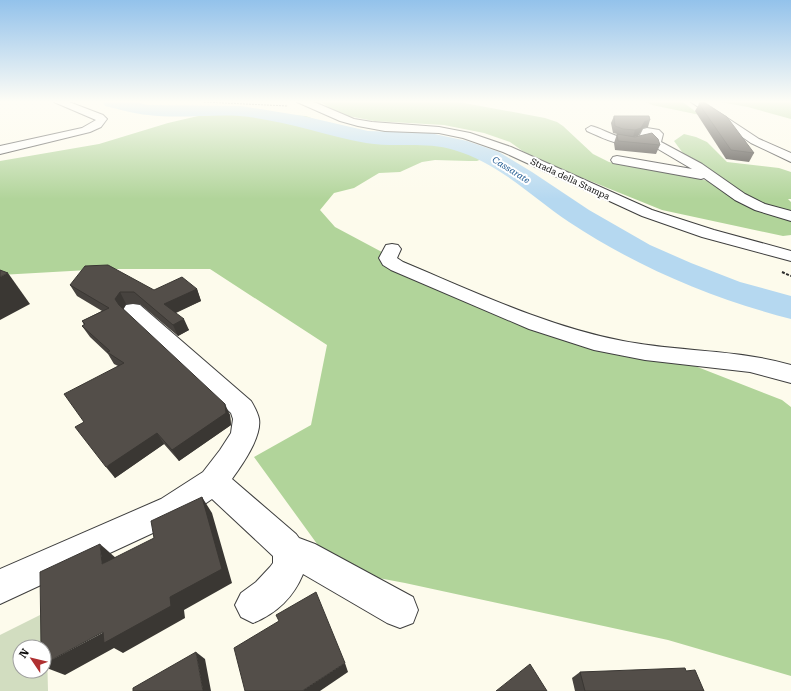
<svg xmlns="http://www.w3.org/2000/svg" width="791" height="691" font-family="'Roboto Serif',serif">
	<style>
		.forest { fill: #b1d49a }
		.cemetery { fill: #d2ddc0; fill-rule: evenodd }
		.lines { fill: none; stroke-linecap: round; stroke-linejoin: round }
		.river { fill: #b5d8f0; fill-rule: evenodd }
		.minor-casing { stroke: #3f3f3f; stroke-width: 2 }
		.path-far1 { stroke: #2e2e2e; stroke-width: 1; stroke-dasharray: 2 1; stroke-linecap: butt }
		.path { stroke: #2e2e2e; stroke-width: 2; stroke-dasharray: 3 1.5; stroke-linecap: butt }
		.minor { fill: #fff; fill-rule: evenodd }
		.wall { fill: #47433f }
		.shaded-wall { fill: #3a3733 }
		.building { fill: #534e49; stroke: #3a3733 }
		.labels { text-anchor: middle; stroke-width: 4; stroke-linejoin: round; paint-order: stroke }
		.far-water-label { font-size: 9px; font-style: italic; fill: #215b92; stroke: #fff }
		.far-street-label { font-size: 9px; fill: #0c0c0c; stroke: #fff }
	</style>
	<rect width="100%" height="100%" fill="#fdfbec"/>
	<g class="forest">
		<polygon points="321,102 459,102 545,118 557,122 563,126 593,154 609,162 709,181 688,160 674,141 684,134 696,137 707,142 727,162 779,168 791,172 791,199 788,199 791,202 791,235 783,236 662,210 531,157 510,142 484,133 444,125 374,121 338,114"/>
		<polygon points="646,102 683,102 700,115 652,105"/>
		<polygon points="720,102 791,102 791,119 748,107"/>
		<polygon points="243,113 306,116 330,125 363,135 427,139 484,158 477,161 469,161 435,160 422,162 400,172 379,173 354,188 334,193 320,210 335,227 380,251 532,317 654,350 782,400 791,407 791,676 668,640 405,583 336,570 254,457 311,425 327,345 210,269 106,269 0,275 0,161 99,144 168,123 198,116"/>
	</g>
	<path class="cemetery" d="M46,612L48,691H0V635ZM20,647H44V671H20Z"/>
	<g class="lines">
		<path class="river" d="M103,102H136L148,105L241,106L303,116L368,131L430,133L467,141L499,152L532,172L589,210L650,245L691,263L740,282L791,296V319C713,299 637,267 569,222C532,197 499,163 454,150C425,141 396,148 366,143C324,135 283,120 240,116C210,114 179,119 148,115C134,114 119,109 105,106Z"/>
		<g class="minor-casing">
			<g id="minor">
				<polygon points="54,102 69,102 103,115 107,119 101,127 90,132 0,154 0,146 82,128 96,120"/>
				<polygon points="297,102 314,102 354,119 372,122 439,127 470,133 511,147 652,210 714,230 791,251 791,261 702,237 642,216 503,152 463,138 439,133 385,131 358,126 340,121"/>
				<polygon points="691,102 703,102 759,139 791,153 791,162 751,143"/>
				<path d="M591,126C607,130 622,143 639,137L643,129L647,128L659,130L663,134L661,142L702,164L745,194L765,204L791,211V221L755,210L735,200L704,178L701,179L613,163L611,160L613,157L617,156L692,169L653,146L649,141L651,135L648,141C626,150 607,140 587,131L586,129Z"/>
				<path d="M392,244L398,245L401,249L397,258L403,262C475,292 546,326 623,341C680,352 735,349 791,365V383L750,372L645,360L594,350L529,329L391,270L383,265L379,258L386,245Z"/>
				<path d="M133,304L140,305L251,401C254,406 258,413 259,419C262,437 242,465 232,479L296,534L299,538L315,544L413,597L418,610L413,623L400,628L387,623L303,574C293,598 277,613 253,623L241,617L235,605L241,593L256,582L270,567L273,563V556L212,499L183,519L0,604V569L161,499L203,472L220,450L231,433L233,419L231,413L126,315L123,310L126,305Z"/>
			</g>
		</g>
		<polyline class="path-far1" points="204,102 288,106"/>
		<polyline class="path" points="782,272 791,276"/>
		<use href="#minor" class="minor"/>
	</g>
	<g class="wall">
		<polygon points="699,104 754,153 749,162 726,159 695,111"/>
		<polygon points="614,116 648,127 643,128 638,136 634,137 660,145 656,154 615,150 614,143 617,134 613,133 611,123"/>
		<polygon points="70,285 154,290 197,289 201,301 176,313 189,330 178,336 140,304 126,304 123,309 230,415 231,425 179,461 164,444 115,478 84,422 118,366 114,364 108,354 90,337 82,326 84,325 82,321 102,311 77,296"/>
		<polygon points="686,671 704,691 575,691 572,678 580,672"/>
	</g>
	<g class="shaded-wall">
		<polygon points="650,120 648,127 643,128 638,136 633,137 635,130 645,121"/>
		<polygon points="8,273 30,304 0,320 0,277"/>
		<polygon points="197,289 201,301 170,315 164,304"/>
		<polygon points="120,292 126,304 122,311 115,299"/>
		<polygon points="184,319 189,330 178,336 173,325"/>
		<polygon points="225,404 230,415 231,425 179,461 172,450"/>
		<polygon points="157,433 164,444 115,478 106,467"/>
		<polygon points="202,497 212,513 232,583 184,610 185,618 123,653 114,648 65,675 44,667 44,664 170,597"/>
		<polygon points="100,544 117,559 102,564"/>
		<polygon points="196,652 205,659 211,691 203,691"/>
		<polygon points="345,663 348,672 320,691 302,691"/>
	</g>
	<g class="building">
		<polygon points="700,102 703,102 727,117 754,153 731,150 699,104"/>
		<polygon points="614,116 649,116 650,120 645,121 641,128 635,130 623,129 615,126"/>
		<polygon points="652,133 658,139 660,145 618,141 617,134 635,137"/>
		<polygon points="108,265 154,290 182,277 197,289 164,304 184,319 173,325 134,292 120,292 115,299 119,305 225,404 226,413 172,450 157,433 106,467 75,427 84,422 64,394 124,363 107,352 110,351 82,326 85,324 82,321 109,308 70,285 85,266"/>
		<polygon points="0,270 8,273 0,277"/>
		<polygon points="202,497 222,569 170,597 171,606 104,643 103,632 44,664 44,647 41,647 40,572 100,544 102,564 154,538 151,521"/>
		<polygon points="316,592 345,663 302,691 245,691 234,648 279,621 276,615"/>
		<polygon points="196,652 203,691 133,691 133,688"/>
		<polygon points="530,664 547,691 496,691"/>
		<polygon points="685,668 686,671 695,670 704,691 585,691 580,672"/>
	</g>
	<linearGradient id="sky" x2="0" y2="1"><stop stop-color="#93c2eb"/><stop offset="0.51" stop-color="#fefdf6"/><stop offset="1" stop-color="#fefdf6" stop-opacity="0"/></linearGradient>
	<rect width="791" height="199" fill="url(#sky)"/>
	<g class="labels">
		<g class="far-water-label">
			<text transform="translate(511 170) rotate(32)" y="3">Cassarate</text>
		</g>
		<g class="far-street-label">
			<text transform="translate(570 179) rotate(25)" y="3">Strada della Stampa</text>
		</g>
	</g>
	<g transform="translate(32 659) rotate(305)"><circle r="19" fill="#ffffff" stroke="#9e9e9e"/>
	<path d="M0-3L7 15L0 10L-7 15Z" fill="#af3031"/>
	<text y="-6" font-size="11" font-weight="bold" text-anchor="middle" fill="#0c0c0c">N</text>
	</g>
</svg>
